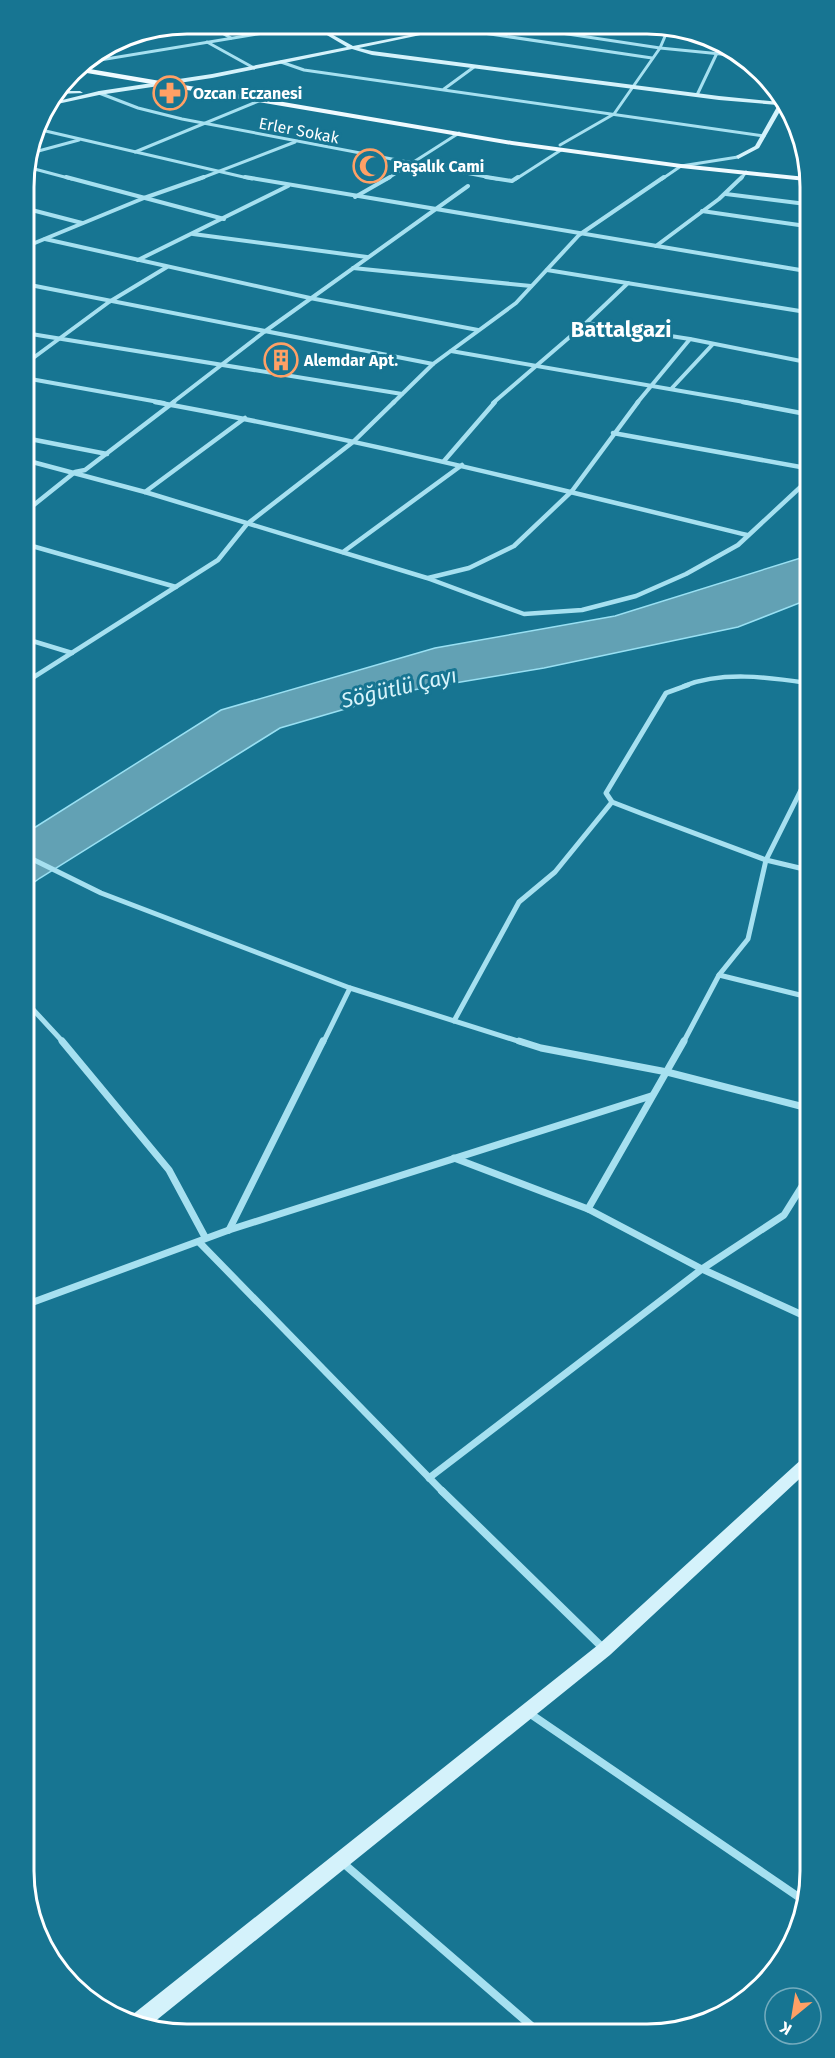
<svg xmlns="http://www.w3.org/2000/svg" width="835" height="2058" font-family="'Fira Sans',sans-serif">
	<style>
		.water { fill: #62a1b4; stroke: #99e0f3; stroke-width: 1.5 }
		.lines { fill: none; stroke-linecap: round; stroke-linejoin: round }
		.street-far5 { stroke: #a6e0f0; stroke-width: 3 }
		.street-far4 { stroke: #a6e0f0; stroke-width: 4 }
		.street-far3 { stroke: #a6e0f0; stroke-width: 4.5 }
		.street-far2 { stroke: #a6e0f0; stroke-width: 5 }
		.street-far1 { stroke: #a6e0f0; stroke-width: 7 }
		.street { stroke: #a6e0f0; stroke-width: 8 }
		.secondary { fill: #d4f2fb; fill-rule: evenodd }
		.primary { fill: #effaff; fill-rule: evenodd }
		.labels { text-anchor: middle; stroke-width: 6; stroke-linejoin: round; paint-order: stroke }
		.far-poi-label { font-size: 16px; font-weight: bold; fill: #fff; stroke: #177592; text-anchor: start }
		.far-street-label { font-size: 16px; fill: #fff; stroke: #177592 }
		.water-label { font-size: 21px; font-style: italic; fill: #d8f4fb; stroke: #177592 }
		.far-district-label { font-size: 22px; font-weight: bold; fill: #fff; stroke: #177592 }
		.rim { fill: none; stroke: #fff; stroke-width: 3 }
	</style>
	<rect width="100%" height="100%" fill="#177592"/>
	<polygon class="water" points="807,556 807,600 738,627 544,668 407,691 280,728 40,878 26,888 26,833 221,710 435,648 615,616"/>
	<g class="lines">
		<g class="street-far5">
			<polyline points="206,24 231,38"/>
			<polyline points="515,26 660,48 731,55"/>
			<polyline points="450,28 652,58"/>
			<polyline points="130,35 137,37"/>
			<polyline points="207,42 254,68"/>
			<polyline points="281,62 304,70 764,136"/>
			<polyline points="82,63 312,25"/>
			<polyline points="444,89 474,67"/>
			<polyline points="99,93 138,108 182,119 497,179"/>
			<polyline points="697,95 717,53"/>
			<polyline points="37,129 252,179"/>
			<polyline points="560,145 614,114 660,48 669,27"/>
			<polyline points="135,152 261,100"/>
			<polyline points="31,153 79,140"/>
			<polyline points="27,167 72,179"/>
			<polyline points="199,179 295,142"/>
			<polyline points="387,179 459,133"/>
			<polyline points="516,179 561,150"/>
			<polyline points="662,179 681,166 738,157"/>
			<polyline points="741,179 746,172"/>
		</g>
		<g class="street-far4">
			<polyline points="66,177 224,219"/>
			<polyline points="245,177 806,271"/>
			<polyline points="486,177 512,181 518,177"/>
			<polyline points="726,194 806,204"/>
			<polyline points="355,197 390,177"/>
			<polyline points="24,208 82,223"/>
			<polyline points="702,211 806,226"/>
			<polyline points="193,234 367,257"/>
			<polyline points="45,239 310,298 478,330"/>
			<polyline points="656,246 719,199 742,177"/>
			<polyline points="25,247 144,198 204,177"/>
			<polyline points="138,260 288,186"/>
			<polyline points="353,268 531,286"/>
			<polyline points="547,270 806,312"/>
			<polyline points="25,284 433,364"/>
			<polyline points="586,323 690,339 806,362"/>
			<polyline points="25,333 402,394"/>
			<polyline points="451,351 750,403"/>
			<polyline points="25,364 109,302 167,267"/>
			<polyline points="25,378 164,403"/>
			<polyline points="672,388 713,344"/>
			<polyline points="172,403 264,332 468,186"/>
			<polyline points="393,403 433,364 516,303 579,235 664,177"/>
			<polyline points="493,403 586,323 628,283"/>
			<polyline points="637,403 690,339"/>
		</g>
		<g class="street-far3">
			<path d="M155,402C354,438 551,487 747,535"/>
			<polyline points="743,402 806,414"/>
			<polyline points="613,433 806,468"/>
			<polyline points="25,438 107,454"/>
			<polyline points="25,460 145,492 427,578 524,614 582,610 636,596 686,574 738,545 807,481"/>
			<polyline points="444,461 495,402"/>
			<polyline points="145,492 245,418"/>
			<polyline points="25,512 75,472 85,470 174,402"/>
			<polyline points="25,544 176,587"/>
			<polyline points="343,552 462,465"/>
			<polyline points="428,578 469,568 514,546 572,491 638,402"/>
			<polyline points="26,639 72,653"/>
			<polyline points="26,682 218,560 247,524 353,442 394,402"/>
			<path d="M684,686C722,671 767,677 807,683"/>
		</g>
		<g class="street-far2">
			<polyline points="688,685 666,693 606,793 612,802 643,814 766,860 808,870"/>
			<polyline points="26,856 101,893 350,988"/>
			<polyline points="719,975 808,997"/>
			<polyline points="27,1003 64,1043"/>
			<polyline points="454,1021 519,902 555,872 612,802"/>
			<polyline points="323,1043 350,988 524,1043"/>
			<polyline points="683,1043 719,975 748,939 766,860 807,778"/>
		</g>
		<g class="street-far1">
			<polyline points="62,1041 169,1170 205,1237"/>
			<polyline points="519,1041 541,1048 667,1072 808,1108"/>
			<polyline points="454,1158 588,1209 702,1269 809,1318"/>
			<polyline points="588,1209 684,1041"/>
			<polyline points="229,1230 323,1041"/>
			<polyline points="199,1242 443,1492"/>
			<polyline points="28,1304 229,1230 651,1096"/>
			<polyline points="429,1478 702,1269 784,1215 809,1175"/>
		</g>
		<g class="street">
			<polyline points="442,1491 604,1649"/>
			<polyline points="529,1713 803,1900"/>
			<polyline points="343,1863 535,2029"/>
		</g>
		<g class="secondary">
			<polygon points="310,25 315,25 353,46 455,26 463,26 359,48 372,51 719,96 780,102 783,106 759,148 738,159 736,156 755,146 778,105 719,100 372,55 352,49 212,78 99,95 48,106 50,103 99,91 212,74 347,47"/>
			<polygon points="59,91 80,91 83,93 57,94"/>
			<polygon points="809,1455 809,1470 610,1655 148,2027 131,2019 132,2015 598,1645 804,1457"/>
		</g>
		<polygon class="primary" points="78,67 512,141 681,164 806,177 806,181 681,168 512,145 75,71"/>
	</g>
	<defs>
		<g id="pharmacy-ring" transform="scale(1.725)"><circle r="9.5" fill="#177592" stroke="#ffa065" stroke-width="1.5"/><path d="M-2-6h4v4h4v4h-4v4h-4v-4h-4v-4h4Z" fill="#ffa065"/></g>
		<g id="mosque-ring" transform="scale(1.725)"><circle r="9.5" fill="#177592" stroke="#ffa065" stroke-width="1.5"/><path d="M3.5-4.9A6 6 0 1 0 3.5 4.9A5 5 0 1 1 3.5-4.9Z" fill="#ffa065"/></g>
		<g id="building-ring" transform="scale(1.725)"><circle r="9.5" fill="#177592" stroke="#ffa065" stroke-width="1.5"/><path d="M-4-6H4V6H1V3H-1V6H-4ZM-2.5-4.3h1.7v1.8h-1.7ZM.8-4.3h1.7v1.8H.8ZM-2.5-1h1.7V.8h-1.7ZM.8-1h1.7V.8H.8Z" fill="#ffa065"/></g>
	</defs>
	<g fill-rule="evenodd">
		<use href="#pharmacy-ring" x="170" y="93"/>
		<use href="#mosque-ring" x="370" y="166"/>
		<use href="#building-ring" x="281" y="360"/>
	</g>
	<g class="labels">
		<g class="far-poi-label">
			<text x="193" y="99">Ozcan Eczanesi</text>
			<text x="393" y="172">Paşalık Cami</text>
			<text x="304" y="366">Alemdar Apt.</text>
		</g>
		<g class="far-street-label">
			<text transform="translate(299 130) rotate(11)" y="6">Erler Sokak</text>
		</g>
		<g class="water-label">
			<text transform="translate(399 688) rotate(-13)" y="7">Söğütlü Çayı</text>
		</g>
		<g class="far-district-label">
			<text x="621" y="337">Battalgazi</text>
		</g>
	</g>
	<path d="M0 0H835V2058H0ZM187 34H647A153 153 0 0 1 800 187V1871A153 153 0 0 1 647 2024H187A153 153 0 0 1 34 1871V187A153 153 0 0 1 187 34Z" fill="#177592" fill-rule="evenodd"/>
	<path class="rim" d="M187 34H647A153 153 0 0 1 800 187V1871A153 153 0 0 1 647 2024H187A153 153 0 0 1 34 1871V187A153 153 0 0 1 187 34Z"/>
	<g transform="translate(793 2016) rotate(210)"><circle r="28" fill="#177592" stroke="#74acbe" stroke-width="1.5"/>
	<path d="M0-4.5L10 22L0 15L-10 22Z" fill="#ffa065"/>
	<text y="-9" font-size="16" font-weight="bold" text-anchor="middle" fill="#ffffff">K</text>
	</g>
</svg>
